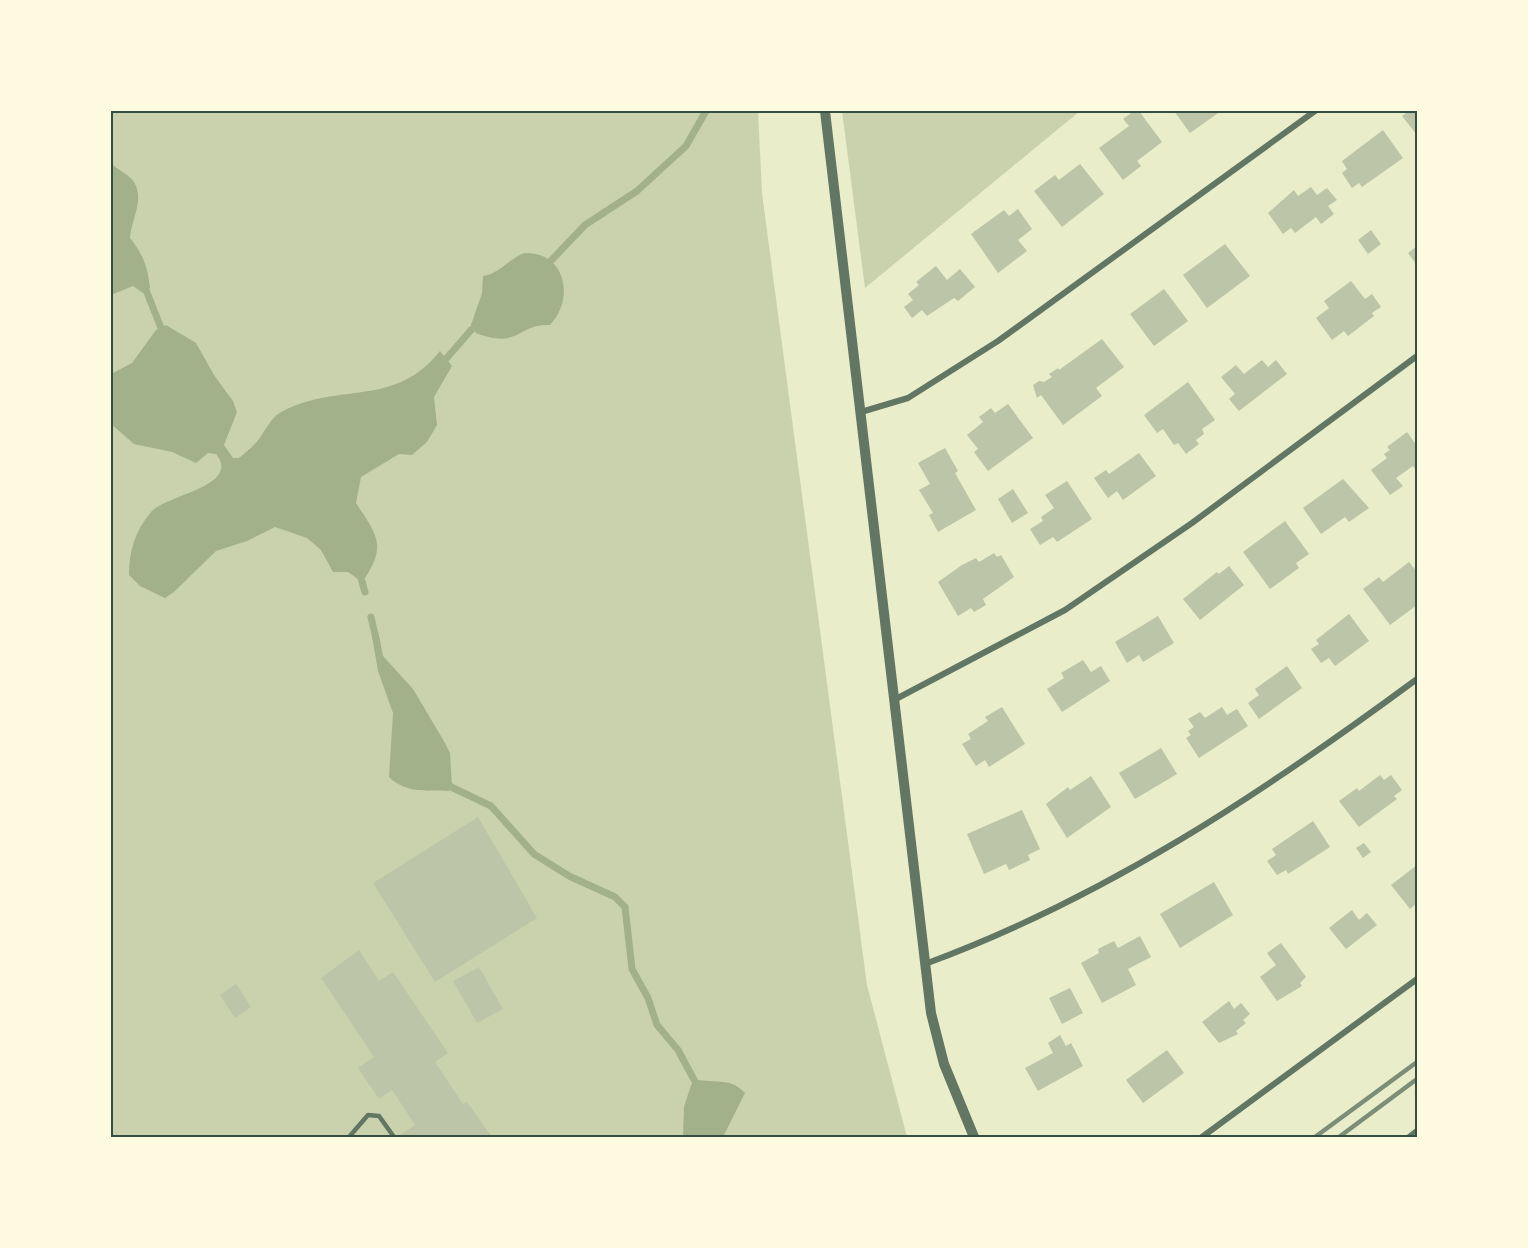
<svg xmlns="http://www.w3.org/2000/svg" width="1528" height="1248" font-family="'Noto Serif',serif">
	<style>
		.green { fill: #cad2ad }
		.water { fill: #a3b18a }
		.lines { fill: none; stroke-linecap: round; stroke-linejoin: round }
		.stream { stroke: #a3b18a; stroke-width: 7 }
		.building { fill: #bcc5a7 }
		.service { stroke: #617663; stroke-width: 4.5 }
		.minor { stroke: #617663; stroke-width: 6 }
		.tertiary { stroke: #617663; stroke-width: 10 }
		.rail { stroke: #7c8e77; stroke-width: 4.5 }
		.neatline { fill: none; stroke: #344e41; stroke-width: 2 }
	</style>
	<rect width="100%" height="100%" fill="#e9edc9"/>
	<g class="green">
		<polygon points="111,111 758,111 762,193 867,985 907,1137 111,1137"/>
		<polygon points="842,111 1080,111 865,288"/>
	</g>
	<g class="water">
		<path d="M111,163C117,170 129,174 134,182C145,200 131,220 130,238C143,254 148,268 150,288L143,293L133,286L111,295Z"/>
		<path d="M525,253C566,252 575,299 550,325C518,323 519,350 476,333L471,325L482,293L483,276C500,274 509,258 525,253Z"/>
		<path d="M166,325L196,343L214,375L233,401L237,412L224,445L233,458H239C246,452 254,446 259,439C267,428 271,417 283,411C339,382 395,408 440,351L452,366L434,397L437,425L427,442L412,455L399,454L361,477L356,503C376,534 387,544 365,578L358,579L348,572H333L321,550L307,538L275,527L247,541L216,551L174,592L165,598L140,586L129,575C129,551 135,531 151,512C165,495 242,486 216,454L208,453L196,463L172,452L134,444L111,424V374L132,363L156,330Z"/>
		<path d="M372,636H379L383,656L413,689L445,743L450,753L452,787L449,791C427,790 407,794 389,777L393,713L378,671Z"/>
		<path d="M699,1080C717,1083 732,1078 745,1093L723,1137H683L684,1107L691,1085Z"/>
	</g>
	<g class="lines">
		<g class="stream">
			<polyline points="546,266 585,225 637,191 686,146 706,111"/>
			<polyline points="146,290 161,328"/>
			<polyline points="446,359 471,330 480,324"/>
			<polyline points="361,578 365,592"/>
			<polyline points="371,617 377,643"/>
			<polyline points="445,784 491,806 534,854 569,876 615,897 625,907 632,969 648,998 657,1025 678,1050 699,1089"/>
		</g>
	</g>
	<g class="building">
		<polygon points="1134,111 1139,111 1162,142 1137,161 1141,166 1123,180 1099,148 1129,126 1123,119"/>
		<polygon points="1174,111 1221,111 1190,133"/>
		<polygon points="1409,111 1417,111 1417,135 1402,116"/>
		<polygon points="1383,130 1403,158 1362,187 1359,183 1352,188 1342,173 1347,169 1342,161"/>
		<polygon points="1080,164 1104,194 1062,227 1034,191 1055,175 1059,180"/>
		<polygon points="1311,187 1317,195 1327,188 1337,200 1328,206 1334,214 1321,224 1316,217 1295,233 1291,228 1283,234 1268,213 1294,190 1298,196"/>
		<polygon points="1018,209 1032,229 1018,240 1027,251 998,273 971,234 1004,210 1009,216"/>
		<polygon points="1371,230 1381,244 1368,254 1358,240"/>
		<polygon points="1225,244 1250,276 1207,308 1183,275"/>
		<polygon points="1417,246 1417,265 1408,253"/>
		<polygon points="936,266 947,280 960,269 975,287 958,301 954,298 927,316 922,310 912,318 904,307 913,300 908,294 919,285 916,282"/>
		<polygon points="1351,281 1365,299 1372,294 1381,307 1372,313 1374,316 1348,336 1344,331 1332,340 1316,318 1329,308 1324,301"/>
		<polygon points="1164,289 1188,321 1154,346 1130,314"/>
		<polygon points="1102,339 1124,367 1096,388 1102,396 1063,425 1041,395 1037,398 1033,385 1039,381 1044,382 1052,377 1049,374 1058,368 1059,370"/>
		<polygon points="1262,360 1268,367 1276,360 1287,374 1239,411 1229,399 1235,394 1221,377 1236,365 1244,374"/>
		<polygon points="1188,382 1215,420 1202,429 1204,434 1196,440 1199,444 1186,454 1178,443 1174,445 1163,429 1157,433 1144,415"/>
		<polygon points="1008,404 1033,438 988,471 974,452 978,449 967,435 983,422 979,417 991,408 995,413"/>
		<polygon points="1407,432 1417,446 1417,472 1413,466 1396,478 1403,486 1390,495 1371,470 1387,458 1384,454 1390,450 1387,447"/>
		<polygon points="945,448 958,471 955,473 976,510 938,532 929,515 933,513 919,490 930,484 918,463"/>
		<polygon points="1139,453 1156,476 1123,500 1117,491 1108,498 1094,478 1106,470 1109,474"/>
		<polygon points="1343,479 1369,508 1349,522 1345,517 1321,534 1303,508"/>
		<polygon points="1067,481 1092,519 1057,542 1053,537 1040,545 1030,529 1043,521 1041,517 1054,508 1045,495"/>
		<polygon points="1013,489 1028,513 1012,523 998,499"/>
		<polygon points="1285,521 1309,554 1296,563 1299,568 1270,589 1243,552"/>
		<polygon points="994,553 997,557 1001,555 1014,577 983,599 986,605 974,612 971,608 958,616 938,582 962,565 976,558 979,562"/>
		<polygon points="1409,562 1417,572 1417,605 1390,625 1363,589 1379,577 1383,582"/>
		<polygon points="1229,566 1244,585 1200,620 1183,599 1217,572 1219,574"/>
		<polygon points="1349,614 1369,641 1335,666 1329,658 1321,663 1311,649 1319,644 1316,640"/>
		<polygon points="1158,616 1174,643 1143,662 1139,655 1127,663 1115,642"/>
		<polygon points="1083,660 1091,672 1101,666 1110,681 1062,712 1047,689 1064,678 1061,673"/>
		<polygon points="1287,666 1302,688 1259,719 1248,703 1259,695 1255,689"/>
		<polygon points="1002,707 1025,744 989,767 985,760 976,766 962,744 971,739 968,734 988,721 985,717"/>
		<polygon points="1222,707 1227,715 1237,709 1248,726 1199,758 1186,738 1191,735 1188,731 1194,727 1188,719 1200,712 1205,718"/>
		<polygon points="1161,748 1177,774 1135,799 1119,773"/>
		<polygon points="1380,775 1384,780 1391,775 1402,790 1394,796 1397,799 1359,827 1339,801 1357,788 1359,791"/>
		<polygon points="1091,776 1111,807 1067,838 1046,804 1068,787 1070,790"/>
		<polygon points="1022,810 1040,849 1028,855 1030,860 1009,870 1006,864 984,874 967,834"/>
		<polygon points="478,817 537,918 435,982 373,883"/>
		<polygon points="1313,821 1330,847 1288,874 1286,870 1277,875 1267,861 1276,855 1272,849"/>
		<polygon points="1364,843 1371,852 1363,858 1356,848"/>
		<polygon points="1417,865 1417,903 1410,909 1391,885"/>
		<polygon points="1214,882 1233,915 1180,948 1160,914"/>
		<polygon points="1352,910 1359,920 1367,913 1377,925 1346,949 1329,928"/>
		<polygon points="1140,936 1151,957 1128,969 1136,985 1102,1003 1081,963 1099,953 1098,949 1114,941 1118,948"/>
		<polygon points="1281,943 1306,977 1300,983 1302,986 1277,1001 1260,977 1276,965 1267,953"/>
		<polygon points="359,950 379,981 393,972 448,1053 435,1062 463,1104 467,1102 492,1137 397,1137 415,1125 392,1090 379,1099 358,1068 374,1057 321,978"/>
		<polygon points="479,967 503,1009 477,1023 453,981"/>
		<polygon points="236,984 251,1007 235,1018 220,995"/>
		<polygon points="1070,988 1083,1013 1062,1024 1049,998"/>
		<polygon points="1229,1001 1234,1009 1241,1003 1250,1014 1243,1020 1246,1023 1236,1031 1238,1034 1219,1043 1202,1022"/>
		<polygon points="1060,1035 1066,1046 1071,1043 1083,1066 1038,1091 1025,1068 1053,1053 1048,1043"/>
		<polygon points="1167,1050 1184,1073 1143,1103 1126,1080"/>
	</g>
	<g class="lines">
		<g class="service">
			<polyline points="349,1137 368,1115 379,1116 394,1137"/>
			<polyline points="1408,1137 1417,1130"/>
		</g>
		<g class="minor">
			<polyline points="861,412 908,398 998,341 1315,111"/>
			<polyline points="894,700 1065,610 1192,523 1417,356"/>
			<path d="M925,964C1105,898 1264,792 1417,679"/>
			<polyline points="1202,1137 1417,979"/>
		</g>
		<polyline class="tertiary" points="825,111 931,1013 944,1064 974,1137"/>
		<g class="rail">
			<polyline points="1315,1137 1417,1062"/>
			<polyline points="1339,1137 1417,1079"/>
		</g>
	</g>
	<rect width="1528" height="1248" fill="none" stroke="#fefae0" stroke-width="225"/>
	<rect x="112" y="112" width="1304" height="1024" class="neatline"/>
</svg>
